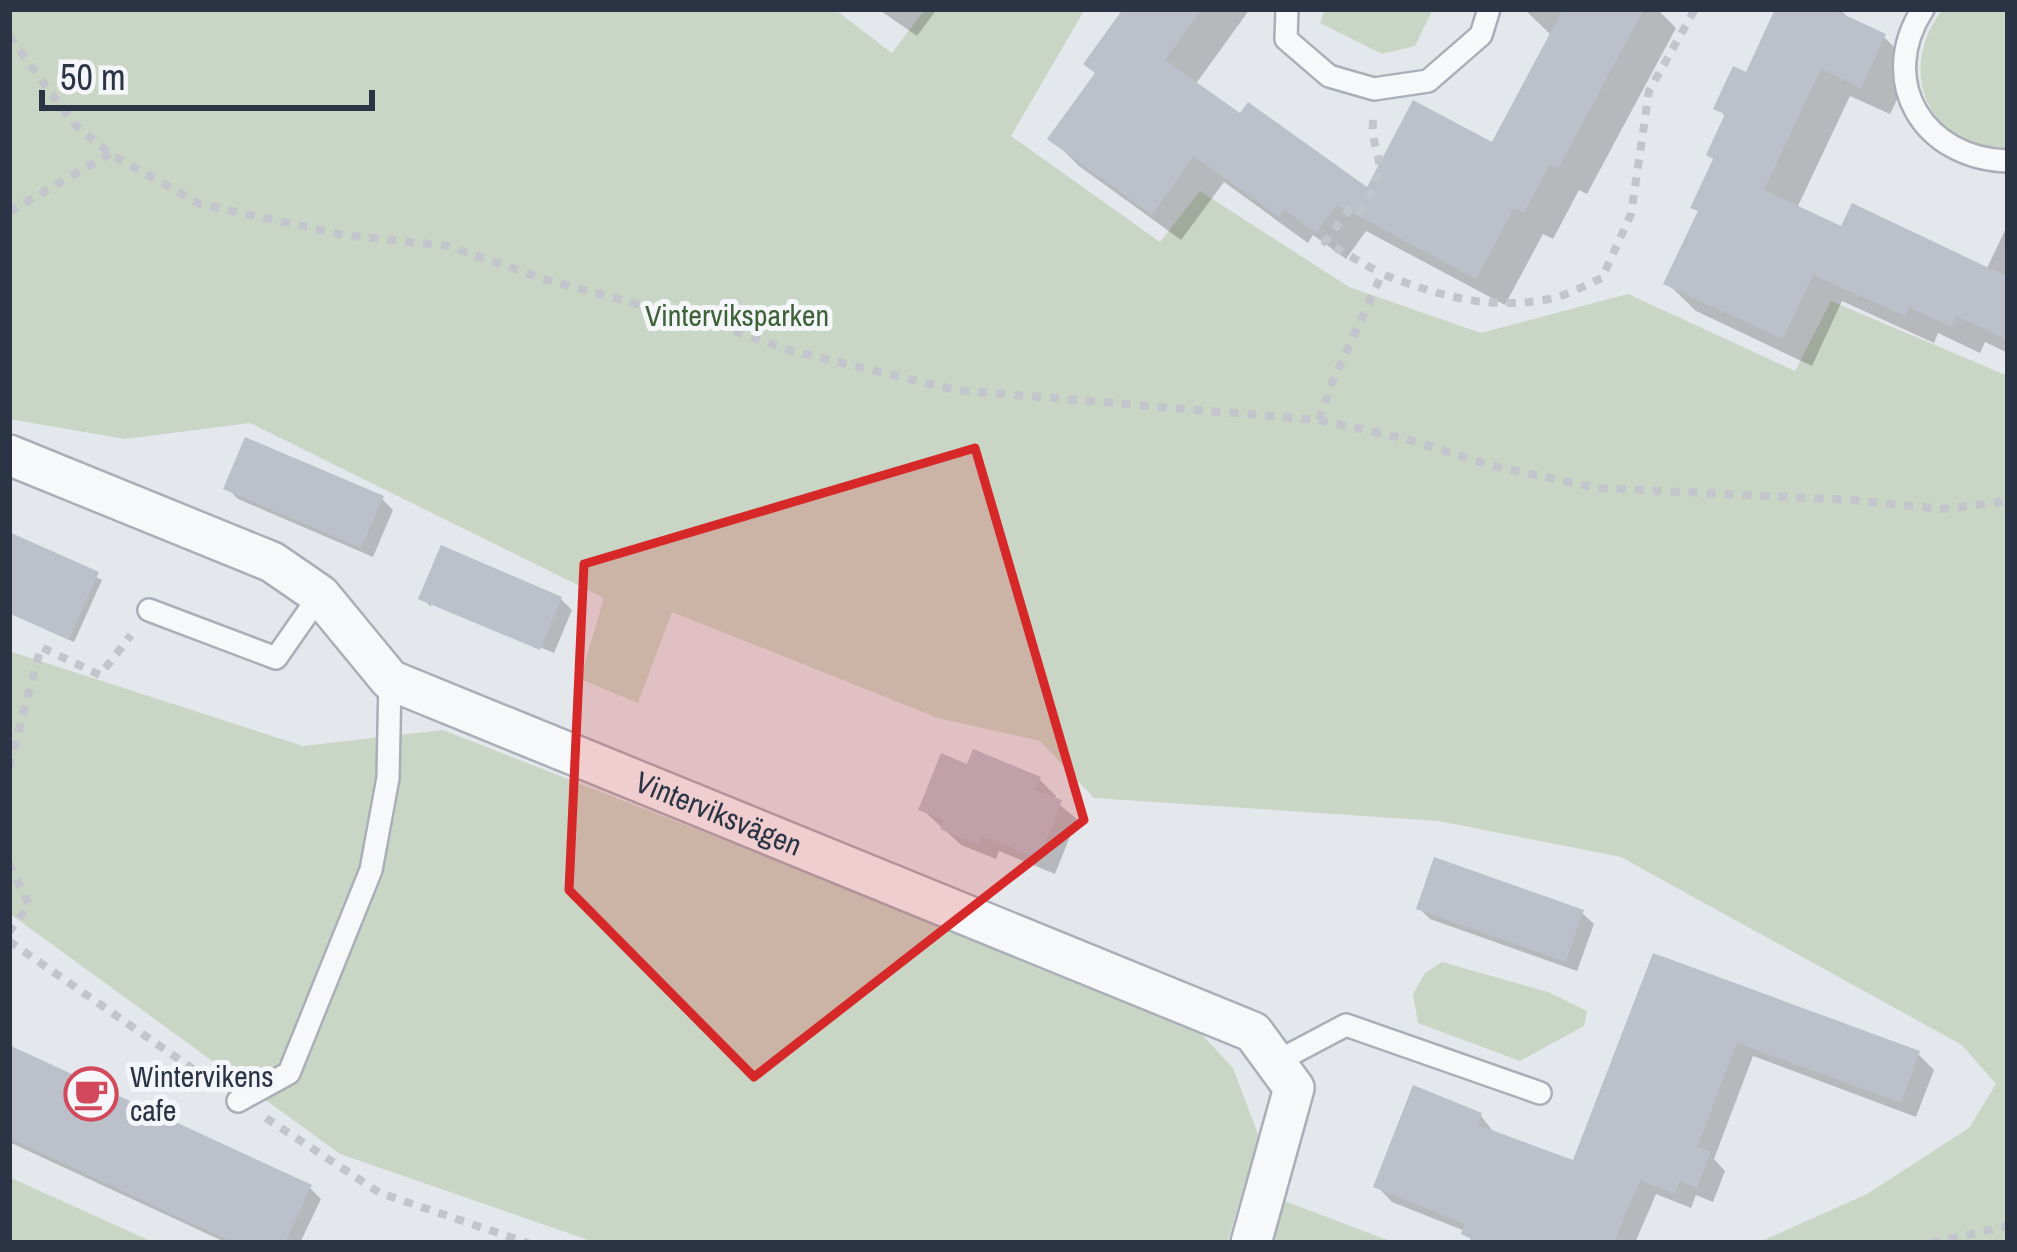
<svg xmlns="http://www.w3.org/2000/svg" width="2017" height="1252" font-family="'Archivo Narrow',sans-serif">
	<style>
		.green { fill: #c9d6c5 }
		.shadow { fill: #0003 }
		.building { fill: #bbc0ca }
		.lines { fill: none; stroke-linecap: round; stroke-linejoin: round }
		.service-casing { stroke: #a9aeb7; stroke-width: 26 }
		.minor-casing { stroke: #a9aeb7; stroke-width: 44 }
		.path { stroke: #c2c5cb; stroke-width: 8; stroke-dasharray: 9 9; stroke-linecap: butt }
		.service { stroke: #f7f8fa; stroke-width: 21 }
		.minor { stroke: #f7f8fa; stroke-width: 39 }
		.marked { fill: #d62828; fill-opacity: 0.2; stroke: #d62828; stroke-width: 9; stroke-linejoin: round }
		.labels { text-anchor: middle; stroke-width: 10; stroke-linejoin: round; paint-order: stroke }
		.park-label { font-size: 30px; fill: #3f6138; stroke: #f4f6f9 }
		.street-label { font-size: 30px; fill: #2b3445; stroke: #f4f6f9 }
		.poi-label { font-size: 30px; fill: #2b3445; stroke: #f4f6f9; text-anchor: start }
	</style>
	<rect width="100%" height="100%" fill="#e4e7ec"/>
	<g class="green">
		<polygon points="9,9 834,9 892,53 925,9 1085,9 1011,136 1160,242 1200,191 1349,287 1481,333 1628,294 1795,371 1831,301 2008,376 2008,1243 1757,1243 1867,1194 1969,1128 1996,1084 1962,1045 1621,857 1439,821 1094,798 1040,741 938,718 672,612 638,703 580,679 604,598 250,423 125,439 9,419"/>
		<polygon points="1325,9 1433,9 1415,46 1382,54 1320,23"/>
		<path d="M1943,9H2008V148C1996,147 1982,147 1971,142C1913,118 1907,54 1943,9Z"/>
		<polygon points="9,651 303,746 443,730 1191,1023 1233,1068 1259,1137 1227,1243 597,1243 340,1154 9,913"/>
		<polygon points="1442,962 1548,992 1587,1011 1584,1026 1520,1061 1418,1023 1413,994 1425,973"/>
		<polygon points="9,1177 155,1243 9,1243"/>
		<polygon points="1282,1200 1395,1243 1271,1243"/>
	</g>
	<g class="shadow">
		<polygon points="878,9 937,9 917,36"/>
		<polygon points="1127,9 1250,9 1195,85 1241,118 1368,192 1493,147 1552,36 1524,9 1657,9 1676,28 1587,194 1579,190 1553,239 1543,234 1505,305 1366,231 1346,259 1313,235 1308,243 1224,182 1181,240 1079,166 1051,138 1098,74"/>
		<polygon points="1778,9 1840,9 1849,19 1884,37 1913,66 1890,114 1850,96 1797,208 1843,230 1986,270 2008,224 2008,353 1985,342 1980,353 1938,333 1934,343 1842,301 1812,366 1696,311 1667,283 1700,213 1694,207 1716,161 1727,118 1717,108 1747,76"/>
		<polygon points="227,488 382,499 393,510 373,557 238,499"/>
		<polygon points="9,536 102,580 74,642 9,613"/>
		<polygon points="422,598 561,599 572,610 554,653 431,601 431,607"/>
		<polygon points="968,768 1039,779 1056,796 1054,800 1077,819 1055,874 999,851 996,859 961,845 922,809"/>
		<polygon points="1419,908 1582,913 1594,924 1577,971 1430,919"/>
		<polygon points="1655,956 1918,1054 1934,1070 1916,1117 1753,1056 1714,1159 1725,1171 1713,1202 1696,1195 1691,1208 1656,1194 1635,1243 1473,1243 1465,1231 1392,1202 1377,1186 1481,1116 1496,1135 1575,1164"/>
		<polygon points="9,1048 310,1188 321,1199 300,1243 227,1243 9,1142"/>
	</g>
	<g class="building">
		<polygon points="1123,9 1202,9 1165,60 1240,113 1248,102 1367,187 1413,100 1492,142 1563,9 1644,9 1558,169 1550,164 1524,213 1514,208 1476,279 1337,205 1316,233 1284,210 1279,217 1194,156 1152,215 1047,139 1095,73 1083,64"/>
		<polygon points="1775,9 1832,9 1886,34 1861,88 1821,69 1764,190 1841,226 1852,203 2008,277 2008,340 1956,316 1951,327 1909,307 1905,316 1813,275 1783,339 1663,284 1698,211 1690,208 1713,159 1706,155 1725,114 1713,109 1733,66 1746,72"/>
		<polygon points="245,437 384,496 361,548 223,489"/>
		<polygon points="9,532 99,572 69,640 9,613"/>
		<polygon points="441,545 562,597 540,650 418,599"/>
		<polygon points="973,749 1041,777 1035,790 1062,800 1039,859 982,836 979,845 940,829 944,820 918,810 941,753 967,764"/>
		<polygon points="1434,857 1584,910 1566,962 1416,909"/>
		<polygon points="1653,953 1920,1051 1901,1103 1737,1043 1697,1147 1711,1152 1697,1188 1680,1181 1675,1194 1640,1180 1614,1243 1480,1243 1461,1234 1465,1224 1373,1187 1413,1085 1482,1113 1478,1125 1573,1160"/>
		<polygon points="9,1045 312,1185 285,1243 234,1243 9,1138"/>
	</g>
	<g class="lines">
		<g class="service-casing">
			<g id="service">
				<polyline points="1287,9 1286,39 1329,76 1374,89 1428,81 1481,35 1489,9"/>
				<path d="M1923,9C1876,82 1924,159 2008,161"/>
				<polyline points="149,610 276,658 320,595"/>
				<polyline points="1276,1062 1346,1025 1540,1093"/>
				<polyline points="238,1101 289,1073 371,870 388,778 390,680"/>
			</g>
		</g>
		<g class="minor-casing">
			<g id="minor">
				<path id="s1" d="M9,455L272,562L320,595L390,680L1253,1032L1294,1088L1251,1243"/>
			</g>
		</g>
		<g class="path">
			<polyline points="9,36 74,124 110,154 200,204 344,235 448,246 547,280 717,325 789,350 955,390 1319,420 1406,439 1493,466 1597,488 1852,500 1943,509 2008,501"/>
			<path d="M1373,120C1372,141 1376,144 1379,162C1382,178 1368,197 1360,211L1352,206L1325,242L1382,274"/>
			<polyline points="9,212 110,154"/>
			<path d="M1319,420L1332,383L1382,274C1438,295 1488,311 1549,299C1566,296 1585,285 1602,278L1631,214L1649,91L1695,9"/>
			<polyline points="9,767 41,647 100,675 131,635"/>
			<polyline points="9,863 29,905 9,932"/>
			<polyline points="9,941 213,1083"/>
			<polyline points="266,1118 380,1193 528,1243"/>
			<polyline points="1931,1243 2008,1226"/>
		</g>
		<use href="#service" class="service"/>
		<use href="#minor" class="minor"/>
	</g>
	<path class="marked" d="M975,448L1084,820L754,1077L569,890L584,564Z"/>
	<defs>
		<g id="cafe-ring" transform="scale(2.7)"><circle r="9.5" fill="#f4f6f9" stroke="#d1495b" stroke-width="1.5"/><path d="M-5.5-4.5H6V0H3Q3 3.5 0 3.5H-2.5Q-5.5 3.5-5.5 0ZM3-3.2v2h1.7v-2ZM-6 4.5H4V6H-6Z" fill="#d1495b"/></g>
	</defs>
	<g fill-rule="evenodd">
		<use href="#cafe-ring" x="91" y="1094"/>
	</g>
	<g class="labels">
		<g class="park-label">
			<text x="737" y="326">Vinterviksparken</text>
		</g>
		<g class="street-label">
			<text dy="10" stroke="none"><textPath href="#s1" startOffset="807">Vinterviksvägen</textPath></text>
		</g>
		<g class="poi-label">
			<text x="130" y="1087">Wintervikens<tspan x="130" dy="34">cafe</tspan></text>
		</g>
	</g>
	<rect width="2017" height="1252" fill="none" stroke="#2b3445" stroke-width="24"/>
	<path d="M42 90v18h330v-18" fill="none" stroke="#2b3445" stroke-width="6"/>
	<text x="60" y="90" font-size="36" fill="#2b3445" stroke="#f4f6f9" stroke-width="9" paint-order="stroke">50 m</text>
</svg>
